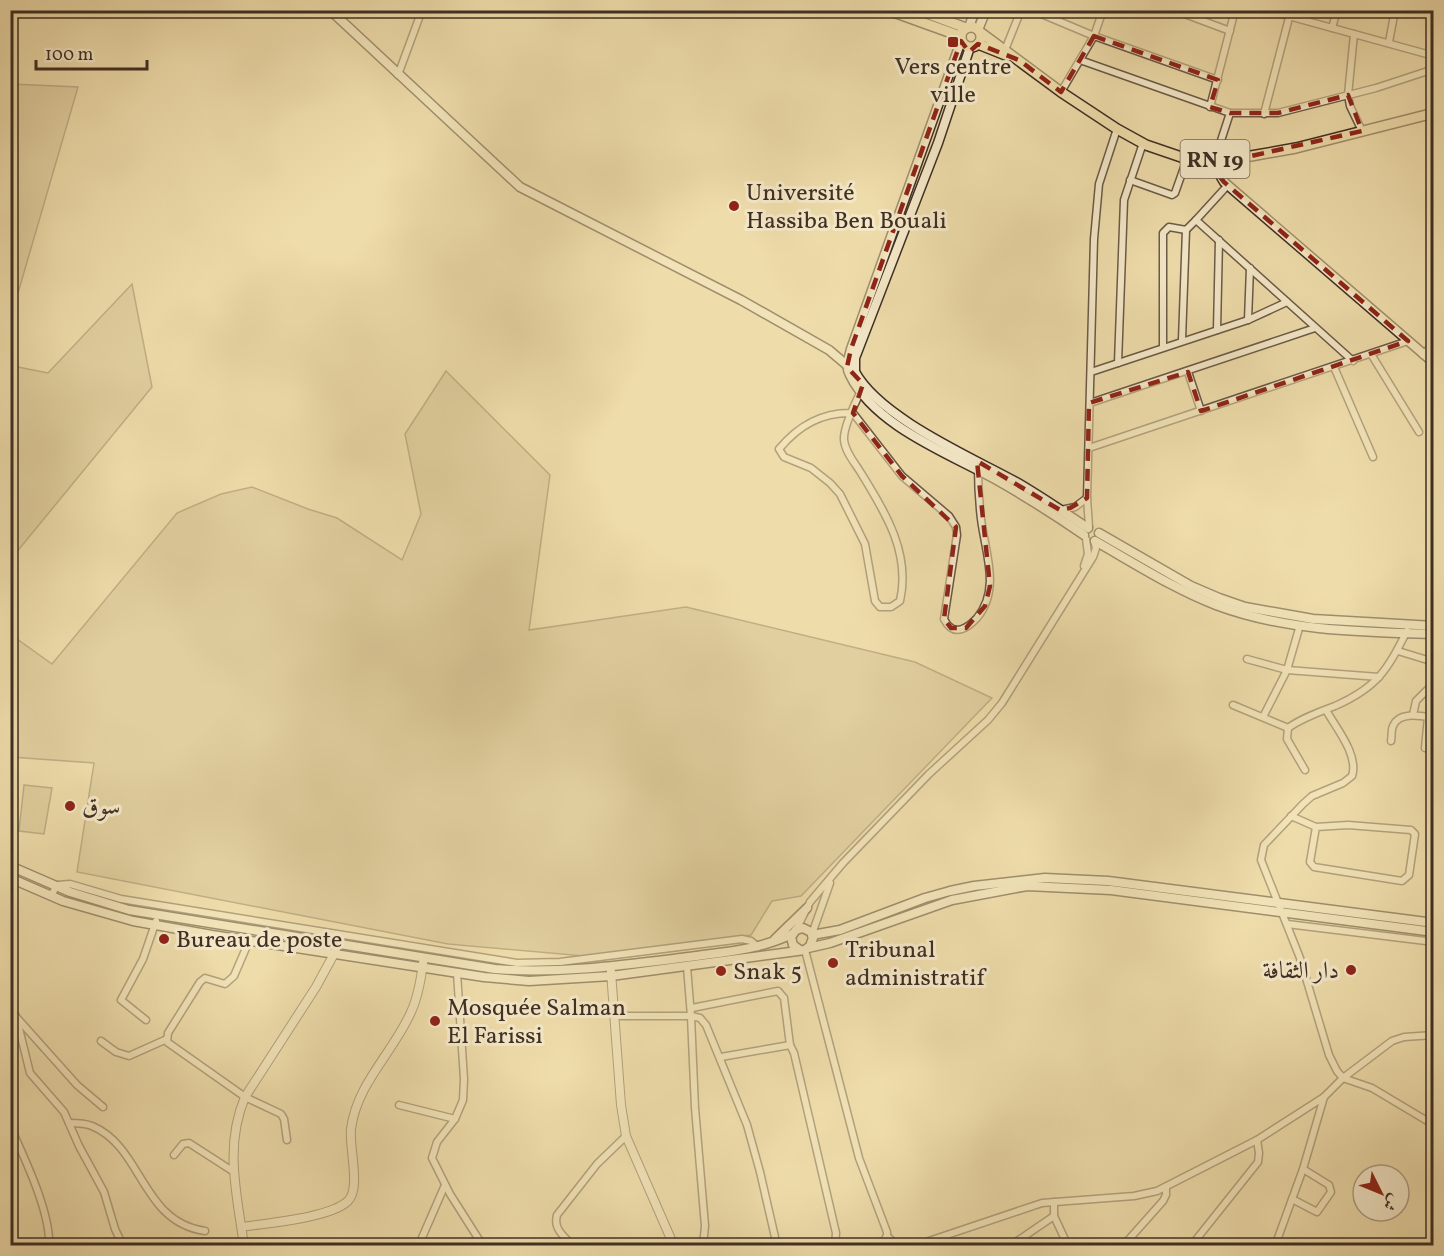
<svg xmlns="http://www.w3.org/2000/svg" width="1444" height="1256" font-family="Vollkorn,Amiri,serif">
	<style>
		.green { fill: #d0bf93; stroke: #88775c; stroke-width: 1.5 }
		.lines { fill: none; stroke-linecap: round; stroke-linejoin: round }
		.minor-casing { stroke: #6b5a46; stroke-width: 9 }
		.tertiary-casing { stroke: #6b5a46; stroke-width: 10 }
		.secondary-casing { stroke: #3f2f24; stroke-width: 11 }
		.primary-casing { stroke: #3f2f24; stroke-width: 12 }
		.minor { stroke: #f4e8c8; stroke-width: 6 }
		.tertiary { stroke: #f4e8c8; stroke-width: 8 }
		.secondary { stroke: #f4e8c8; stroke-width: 8 }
		.primary { stroke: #eedcaa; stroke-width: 9 }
		.marked { fill: none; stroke: #8f2418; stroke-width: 4.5; stroke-dasharray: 12 8; stroke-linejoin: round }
		.poi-dot { fill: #8f2418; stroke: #f4e8c8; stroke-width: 2 }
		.labels { text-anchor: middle; stroke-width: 6; stroke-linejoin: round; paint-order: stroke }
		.shield { fill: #f4e8c8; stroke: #756655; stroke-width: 1.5 }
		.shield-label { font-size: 22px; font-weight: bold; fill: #3f2f24 }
		.poi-label { font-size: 24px; fill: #3f2f24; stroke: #f4e8c8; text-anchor: start }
	</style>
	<rect width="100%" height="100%" fill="#eedcaa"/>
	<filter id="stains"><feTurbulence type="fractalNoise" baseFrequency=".00333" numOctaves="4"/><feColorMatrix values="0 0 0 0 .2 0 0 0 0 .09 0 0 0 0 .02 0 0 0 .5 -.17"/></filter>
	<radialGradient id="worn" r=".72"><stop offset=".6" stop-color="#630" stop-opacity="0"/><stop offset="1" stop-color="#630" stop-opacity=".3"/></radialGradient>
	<g class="green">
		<polygon points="11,84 78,87 11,317 10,84"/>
		<polygon points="132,284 152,387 11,559 11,334 18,367 48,373"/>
		<polygon points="446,371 550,475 529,630 686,607 915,662 992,698 801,896 772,901 751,935 584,956 448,944 77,872 94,763 11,757 10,634 52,664 177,513 221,494 252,487 308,509 337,518 402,560 421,514 405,434"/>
		<polygon points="24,785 52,788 44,834 19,831"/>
	</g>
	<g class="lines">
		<g class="minor-casing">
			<g id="minor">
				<polyline points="1032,10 1094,36 1218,80"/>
				<polyline points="1174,10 1230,31"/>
				<polyline points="1267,10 1434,56"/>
				<polyline points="1332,28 1337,10"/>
				<polyline points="1354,34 1348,95 1350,106 1362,131"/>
				<polyline points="1389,42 1395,10"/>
				<polyline points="1005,50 1021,10"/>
				<polyline points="1080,60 1230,113"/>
				<polyline points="398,75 422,10"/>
				<polyline points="1061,92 1094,36 1103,10"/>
				<polyline points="1210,107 1235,10"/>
				<polyline points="1264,114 1291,10"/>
				<polyline points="1215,159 1230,113 1278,113 1376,88 1434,69"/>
				<polyline points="1130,180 1172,195 1175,193 1187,159"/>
				<polyline points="1227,186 1196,220 1353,361"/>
				<polyline points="1248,320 1250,268"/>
				<polyline points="1217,330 1219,240"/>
				<polyline points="1182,340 1186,230"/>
				<polyline points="1163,347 1163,233 1169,227 1186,230 1196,220"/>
				<polyline points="1371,354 1419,432"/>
				<polyline points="1423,355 1434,343"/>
				<polyline points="1118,363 1124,200 1143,143"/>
				<polyline points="1334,367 1373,457"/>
				<polyline points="1091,372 1248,320 1287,302"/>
				<polyline points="1188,372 1201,411"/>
				<path d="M862,389C856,401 843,427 844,440C845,452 855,463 861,473C885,512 911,553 900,601L891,607H880L875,601L865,544L840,494L830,483L811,468L784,457L779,449C799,425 822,412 853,413L902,476L949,516L956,527L957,535L944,619C948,627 953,632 962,629C969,627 973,622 977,618C1001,589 985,552 981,519C979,502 978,485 978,468"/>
				<polyline points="1090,403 1315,328"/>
				<polyline points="1089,448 1408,341"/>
				<polyline points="1061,510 1075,507 1087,498"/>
				<polyline points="1089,527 1087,498 1094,239 1099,184 1117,129"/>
				<polyline points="1084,566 1088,554 1086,539"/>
				<polyline points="1398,651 1434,662"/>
				<polyline points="1247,659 1287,670 1379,677"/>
				<polyline points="1233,705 1288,728"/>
				<path d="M1326,710C1336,728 1359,755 1352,776L1343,783L1312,796L1303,804L1264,845L1261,860L1300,958L1329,1055L1337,1071L1343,1078L1372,1088L1434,1125"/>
				<polyline points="1413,715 1416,701 1434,683"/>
				<polyline points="1263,717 1287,670 1300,625"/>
				<path d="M1391,741C1392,736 1391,730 1393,726C1399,711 1421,716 1434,718"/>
				<polyline points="1425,748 1428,717"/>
				<path d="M1305,770L1287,739L1288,728C1302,718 1319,712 1335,706C1378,687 1387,670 1407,631"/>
				<polyline points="1291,816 1316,827 1348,825 1411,830 1415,834 1409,875 1402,881 1314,867 1310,862 1316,827"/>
				<polyline points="51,896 57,885 70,884 121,899 517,963 560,962 742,939 751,941 758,947"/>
				<polyline points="1287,924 1434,942"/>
				<polyline points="796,930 810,902 843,863 929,774 988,720 1002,703 1093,557 1096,548 1094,541"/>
				<polyline points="812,934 830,883"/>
				<polyline points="249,941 234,976 225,984 205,978 200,982 168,1033 167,1042 245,1097 281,1114 284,1119 287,1140"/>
				<polyline points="805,950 859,1158 887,1232 887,1236 880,1246"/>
				<polyline points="687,967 691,1016 700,1018 706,1025 747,1125 760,1172 777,1246"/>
				<polyline points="457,973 464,1079 463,1100 455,1119 437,1142 432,1158 450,1194 483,1246"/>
				<polyline points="10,1007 16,1016 30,1073 64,1112 79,1146 104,1192 115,1229 123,1246"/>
				<polyline points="692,1008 778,991 784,998 790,1045"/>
				<polyline points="615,1016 691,1016 695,1108 705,1226 703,1246"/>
				<polyline points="18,1019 77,1085 103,1107"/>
				<polyline points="146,1020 121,1000 143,959 156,921"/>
				<polyline points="101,1041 116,1052 129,1056 167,1039"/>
				<polyline points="721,1057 790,1045 794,1053 836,1233 835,1246"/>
				<polyline points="399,1105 455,1119"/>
				<path d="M69,1123C77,1123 85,1123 92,1126C143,1147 141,1222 205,1231"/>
				<path d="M10,1126C24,1157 51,1213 49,1246"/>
				<polyline points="174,1155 183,1144 189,1143 234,1172"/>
				<polyline points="1292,1199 1317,1212 1331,1192 1329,1185 1303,1169"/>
				<polyline points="1054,1202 1054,1216 1068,1246"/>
				<polyline points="887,1236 897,1246"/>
				<polyline points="416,1246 421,1240 445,1185"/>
				<path d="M573,1246C564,1236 553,1229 557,1215L597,1164L626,1136"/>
				<polyline points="914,1246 1042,1203 1134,1196 1157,1191 1257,1140 1324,1097 1343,1078 1392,1041 1404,1037 1434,1035"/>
				<polyline points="1010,1246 1054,1216"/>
				<polyline points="1123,1246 1163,1201 1166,1195 1166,1187"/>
				<polyline points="1191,1246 1258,1162 1259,1153 1257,1140"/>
				<polyline points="1275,1246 1303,1169 1324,1097"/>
			</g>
		</g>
		<g class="tertiary-casing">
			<g id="tertiary">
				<polyline points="611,972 621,1105 626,1136 674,1246"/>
				<path d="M242,1227C267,1223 330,1218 348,1201C361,1188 349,1148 351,1129C357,1083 393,1053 411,1012C418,997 421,979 423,963"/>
				<path d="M244,1246C237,1194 224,1147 245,1097L316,987L334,954L337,945"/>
			</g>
		</g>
		<g class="secondary-casing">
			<g id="secondary">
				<polyline points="330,10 520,187 741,300 829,350 855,372"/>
				<polyline points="969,27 975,10"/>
				<polyline points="978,30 986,10"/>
				<path d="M961,41L851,349C849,358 845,366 850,375C875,426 948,453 995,479C1025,496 1055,515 1084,535"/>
				<path d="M970,47L938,143L855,358V372C880,418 971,457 1018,483C1042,497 1065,513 1088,528"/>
				<polyline points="1215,159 1215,167 1224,182 1434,363"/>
				<polyline points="1099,533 1191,586 1219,598 1245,607 1313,619 1434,626"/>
				<path d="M1095,541C1134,563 1174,589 1216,605C1285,631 1361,632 1434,634"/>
				<path d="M10,866L70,892L129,910L495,969C561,974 624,965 689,957C724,952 759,950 792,934"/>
				<polyline points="10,878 63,901 133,921 212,935 484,977 529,981 611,976 805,950 810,946 813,938 811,932 803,928 796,930 791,937 793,945 800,950"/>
				<polyline points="812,935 840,930 925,898 950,891 974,886 1045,878 1108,881 1434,923"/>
				<polyline points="775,939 807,908"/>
				<polyline points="808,948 830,943 952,900 1027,886 1111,890 1434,932"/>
			</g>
		</g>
		<g class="primary-casing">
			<g id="primary">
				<polyline points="888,10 960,36"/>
				<polyline points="918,10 966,28"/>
				<circle cx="971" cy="37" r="10"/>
				<polyline points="980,32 1061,92 1117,129 1146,145 1187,159 1251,156 1296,148 1434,113"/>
				<polyline points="978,44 1008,56"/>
			</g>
		</g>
		<use href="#minor" class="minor"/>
		<use href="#tertiary" class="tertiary"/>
		<use href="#secondary" class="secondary"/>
		<use href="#primary" class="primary"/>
	</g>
	<path d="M0 0H1444V1256H0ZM1094,36L1218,80L1210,107L1230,113H1278L1348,95L1362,131L1251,156L1206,159L1224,182L1408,341L1201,411L1188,372L1089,403L1087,498L1070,508L1060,510L977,461L990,586L985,606L966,628H951L944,619L956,527L902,476L853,413L863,384L847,367L851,349L961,41L969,52L978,44L1019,60L1061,92Z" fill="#eedcaa" fill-opacity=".55" fill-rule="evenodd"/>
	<path class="marked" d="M1094,36L1218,80L1210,107L1230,113H1278L1348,95L1362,131L1251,156L1206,159L1224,182L1408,341L1201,411L1188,372L1089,403L1087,498L1070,508L1060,510L977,461L990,586L985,606L966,628H951L944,619L956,527L902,476L853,413L863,384L847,367L851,349L961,41L969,52L978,44L1019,60L1061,92Z"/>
	<g class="poi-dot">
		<rect x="947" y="36" width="12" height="12" rx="3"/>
		<circle cx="734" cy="206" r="6"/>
		<circle cx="70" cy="806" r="6"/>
		<circle cx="164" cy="939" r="6"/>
		<circle cx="833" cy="963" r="6"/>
		<circle cx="1351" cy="970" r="6"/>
		<circle cx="721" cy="971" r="6"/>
		<circle cx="435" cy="1021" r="6"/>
	</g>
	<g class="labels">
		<rect class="shield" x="1180.5" y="140" width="69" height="38" rx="4.5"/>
		<g class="shield-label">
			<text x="1215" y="167">RN 19</text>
		</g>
		<g class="poi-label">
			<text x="953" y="74" text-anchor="middle">Vers centre<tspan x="953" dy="28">ville</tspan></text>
			<text x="746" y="200">Université<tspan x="746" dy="28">Hassiba Ben Bouali</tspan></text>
			<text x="82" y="814">سوق</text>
			<text x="176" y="947">Bureau de poste</text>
			<text x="845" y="957">Tribunal<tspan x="845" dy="28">administratif</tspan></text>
			<text x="1339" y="978" text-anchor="end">دار الثقافة</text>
			<text x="733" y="979">Snak 5</text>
			<text x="447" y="1015">Mosquée Salman<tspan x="447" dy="28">El Farissi</tspan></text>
		</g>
	</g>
	<rect width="1444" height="1256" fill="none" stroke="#eedcaa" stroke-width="36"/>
	<rect x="12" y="12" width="1420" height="1232" fill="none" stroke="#3f2f24" stroke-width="3"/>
	<rect x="18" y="18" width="1408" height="1220" fill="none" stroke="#3f2f24" stroke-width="1.5"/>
	<g transform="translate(1381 1193) rotate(133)"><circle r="28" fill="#f4e8c8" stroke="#ac9e86" stroke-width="1.5"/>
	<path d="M0-4.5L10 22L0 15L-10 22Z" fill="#8f2418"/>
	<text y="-9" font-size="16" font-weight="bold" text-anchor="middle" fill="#3f2f24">ش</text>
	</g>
	<path d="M36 60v9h111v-9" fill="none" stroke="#3f2f24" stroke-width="3"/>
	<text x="45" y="60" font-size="18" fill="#3f2f24" stroke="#f4e8c8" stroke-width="4.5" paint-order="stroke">100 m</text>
	<rect width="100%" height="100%" filter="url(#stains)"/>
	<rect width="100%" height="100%" fill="url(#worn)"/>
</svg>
